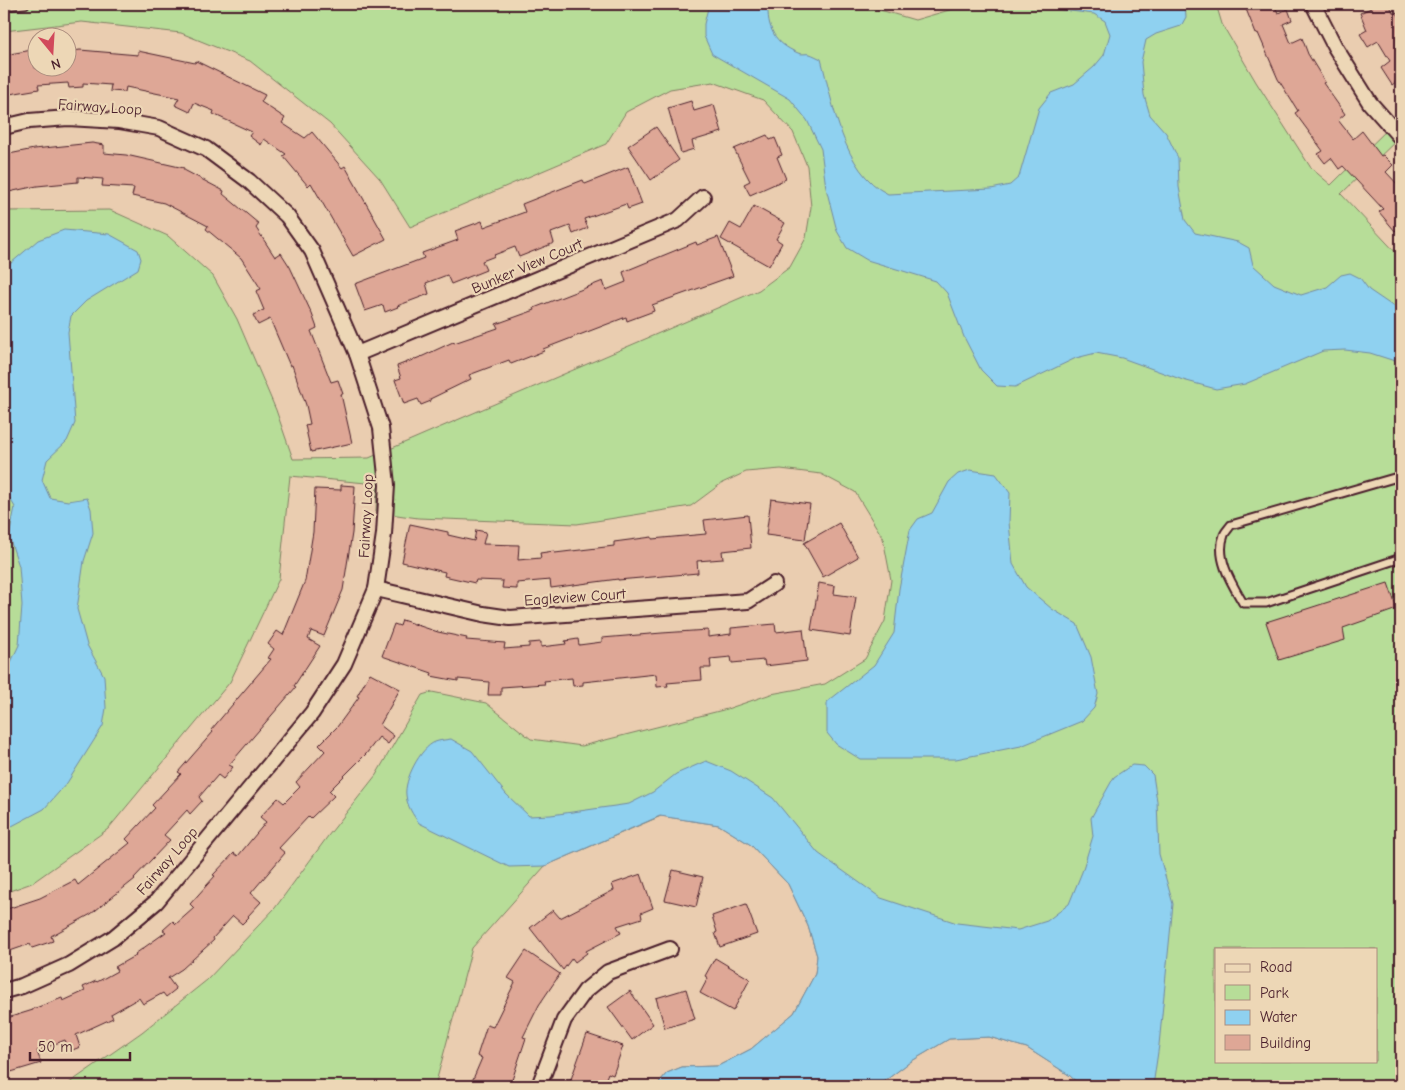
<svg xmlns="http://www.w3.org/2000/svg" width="1405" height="1090" font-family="'Comic Neue',sans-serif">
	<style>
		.green { fill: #b7dd98; stroke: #807e62; fill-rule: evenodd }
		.water { fill: #8fd1f0; stroke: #738aa1 }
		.building { fill: #dea796; stroke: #4a1f2b }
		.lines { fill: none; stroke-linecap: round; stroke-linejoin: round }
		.lane-casing { stroke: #4a1f2b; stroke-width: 11 }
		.street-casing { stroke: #4a1f2b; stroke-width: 18 }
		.lane { stroke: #edd7b6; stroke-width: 7 }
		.street { stroke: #edd7b6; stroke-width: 14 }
		.labels { text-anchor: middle; stroke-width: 4.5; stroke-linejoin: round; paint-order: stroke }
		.street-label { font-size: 15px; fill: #4a1f2b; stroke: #edd7b6 }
	</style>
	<rect width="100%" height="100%" fill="#eacdb0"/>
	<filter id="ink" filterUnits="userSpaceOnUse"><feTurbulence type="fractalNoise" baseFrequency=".02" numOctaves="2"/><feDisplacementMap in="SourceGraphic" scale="10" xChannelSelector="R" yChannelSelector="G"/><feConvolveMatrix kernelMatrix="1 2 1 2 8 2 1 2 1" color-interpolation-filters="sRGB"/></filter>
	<g filter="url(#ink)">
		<path class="green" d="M4,4H443C462,8 488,9 506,4H859L915,20L970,4H1216L1222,24L1256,82L1311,168L1331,185L1401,116V136L1341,194L1401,258V1086H1081L1069,1075L1027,1048L989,1037L949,1039L910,1062L878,1086H656L667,1073L682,1067L718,1066L751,1049L794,1013L815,974L817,956L808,926L788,884L751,845L719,825L661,816L545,866L472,948L435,1086H65L142,1032L207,980L275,908L328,836L376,775L422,695L432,692L486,703L531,739L582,746L727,709L771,694L825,684L865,659L885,621L891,580L883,538L855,492L821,474L781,469L746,472L722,483L691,506L577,524L418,518L376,512L377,484L290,476L279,579L230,682L108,829L32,883L4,893V211L110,210L168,236L213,276L237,319L276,410L293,459L369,458L759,290L790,267L806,238L811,207L807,166L793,132L763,100L713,82L670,89L626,112L606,144L410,227L380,179L330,124L250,61L181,33L82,22L4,31ZM1216,949H1376V1061H1216Z"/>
		<g class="water">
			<path d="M709,4H768C767,28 774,43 798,53C802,55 806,53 810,54C813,55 817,57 821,59C833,103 843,172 888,194L991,189L1010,185L1019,177L1039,108L1051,93L1074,84L1094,67L1104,55L1110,34L1105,21L1094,14L1055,9L1038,4H1185L1186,17L1181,26L1156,34L1146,40L1141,62L1144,95L1150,115L1166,133L1178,158L1179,187L1185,220L1195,233L1238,242L1249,248L1253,265L1274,284L1301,295L1327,287L1341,275L1350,273L1360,278L1369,290L1391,305L1401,309V363L1370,353L1345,350L1323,351L1245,384L1216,389L1183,380L1122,358L1096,353L1076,358L1015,387L997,386L981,370L964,337L947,293L936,281L867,260L847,248L837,231L826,188L821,149L807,120L790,99L712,54L704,36V24Z"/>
			<polygon points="64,230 109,234 138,250 141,259 138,269 86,301 71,316 68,332 75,423 67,441 47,460 42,480 50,498 68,501 87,498 91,509 93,533 84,561 77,609 87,645 104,676 106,708 103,726 67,783 44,809 12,826 4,833 4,677 19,645 22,605 19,566 9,537 15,507 4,489 4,269 38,240"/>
			<polygon points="970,470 996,474 1010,493 1009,522 1013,564 1026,587 1052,609 1077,624 1091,657 1098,694 1094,708 1082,721 1021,746 956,759 860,759 836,744 827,733 827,702 874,665 894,633 899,589 910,530 918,519 932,513 949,482 958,474"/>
			<path d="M451,739L472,751L506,794L529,816L551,815L629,804L653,792L676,774L706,761L731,771L773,798L818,853L881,898L957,923L1018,930L1047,921L1069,904L1082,872L1093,836L1091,818L1114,777L1132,765L1144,766L1153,775L1157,801L1159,854L1173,904L1159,1045L1153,1086H1081L1069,1075L1027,1048L989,1037L949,1039L910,1062L878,1086H656L667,1073L682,1067L718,1066L751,1049L794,1013L815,974L817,956L808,926L788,884L751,845L719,825L660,816L545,866L509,867L419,823C413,815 407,806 406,795C404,780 420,748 435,742C440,740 446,740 451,739Z"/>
		</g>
		<g class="building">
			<polygon points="1244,4 1274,4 1278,13 1288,9 1292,20 1283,24 1291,43 1302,38 1308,54 1325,82 1323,83 1345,114 1338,120 1353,139 1362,131 1381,156 1383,155 1393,165 1386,172 1401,188 1401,226 1395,231 1379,212 1383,209 1343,166 1339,169 1331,158 1325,163 1318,154 1323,151 1295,113 1298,111 1278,79 1258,33 1256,34"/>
			<polygon points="1369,4 1389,4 1394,14 1397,12 1401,20 1401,80 1400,79 1392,85 1381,68 1390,61 1378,41 1368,47 1360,34 1367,30 1360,13 1371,8"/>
			<polygon points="32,50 35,68 68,68 68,52 80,50 138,55 138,51 195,63 196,61 265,95 261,102 285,118 282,123 305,138 312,132 342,168 345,166 386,239 353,256 311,183 308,186 283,156 286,154 264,139 261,145 249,136 252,132 213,114 214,111 194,103 190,112 175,105 179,98 126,87 125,92 110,91 111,85 83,83 83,87 69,88 68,83 38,85 39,89 4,95 4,55"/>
			<polygon points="691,101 694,111 714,105 722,132 692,141 694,149 681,153 668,108"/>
			<polygon points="656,127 679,160 651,180 628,146"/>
			<polygon points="767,135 770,140 775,138 782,155 777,157 786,179 750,195 744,184 750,181 734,149"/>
			<polygon points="92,143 104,145 104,153 126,155 184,168 184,170 224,191 223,194 259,224 256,228 275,257 281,253 290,267 312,314 317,328 311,331 331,382 338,380 343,394 341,394 352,443 311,452 305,425 310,424 306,405 292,365 290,366 270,319 258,325 253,315 264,310 256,291 261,289 241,258 206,229 208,226 164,203 132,196 134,188 102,186 103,179 78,177 78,182 37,186 4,193 4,155 34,149"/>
			<polygon points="628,167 642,204 628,209 626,204 584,219 588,228 573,234 570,226 551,233 554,243 519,257 515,247 494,255 495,256 482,261 486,270 451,284 447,275 426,283 429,294 397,306 398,307 385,312 383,305 365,311 355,284 424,258 422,253 458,240 455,231 482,221 484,227 525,212 522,204 583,180 585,184"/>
			<polygon points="754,206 785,223 776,239 782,243 769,266 721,239 730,223 741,229"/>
			<polygon points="718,237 733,276 652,305 654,311 627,321 626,317 543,349 544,351 511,364 509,360 469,375 471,379 430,399 431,401 421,405 418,399 404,404 395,380 401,378 397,366 423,356 453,342 454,343 498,328 496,324 535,310 534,308 603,281 606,290 626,282 623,272 696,242 697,245"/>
			<polygon points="341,485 355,486 352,533 343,590 324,636 311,631 308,639 320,646 294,686 296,687 229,765 233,767 223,779 218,775 199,797 202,801 190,814 187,810 164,835 170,840 134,878 135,879 91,914 51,936 53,941 32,948 30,944 10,951 4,933 4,910 40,898 75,880 78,885 130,843 126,839 155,808 152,805 181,774 178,772 213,732 211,730 271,659 268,658 274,649 268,644 277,631 283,635 305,581 313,532 315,489 341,490"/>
			<polygon points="771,499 810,504 805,540 766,535"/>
			<polygon points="748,515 751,548 722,551 723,559 697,561 698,573 618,580 618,579 551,588 550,580 517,583 517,589 502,588 503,581 476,580 475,583 444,576 445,572 402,562 410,524 448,532 448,535 474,541 476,530 486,532 483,544 519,545 518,560 541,558 540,553 554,551 555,553 614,546 614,542 652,537 652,539 706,534 704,520"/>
			<polygon points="839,523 858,557 823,577 804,543"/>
			<polygon points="819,583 835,586 834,594 856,597 850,636 811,630"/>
			<polygon points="1388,583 1397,609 1343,628 1345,640 1279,660 1266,622"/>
			<polygon points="402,620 438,632 467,638 466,640 505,643 504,649 529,647 529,643 541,642 541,647 566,644 565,641 578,639 579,645 602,642 602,638 662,633 708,630 708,637 731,634 731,628 775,624 776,632 803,629 807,661 765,666 764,660 732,663 731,657 710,659 711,668 701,668 702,680 667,683 668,686 657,687 656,674 583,682 583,685 573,686 572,678 544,681 545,684 501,687 501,695 488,695 489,682 458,679 458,681 431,676 432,673 382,656 394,624 400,626"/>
			<polygon points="370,673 400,689 380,725 394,736 388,744 379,737 366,754 329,791 334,796 311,818 309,816 279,848 285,853 251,893 261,902 248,916 249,917 242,924 233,916 213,938 214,940 182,969 168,978 176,989 166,997 163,993 143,1004 139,998 111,1014 113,1018 76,1035 80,1047 70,1051 65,1040 37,1051 41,1063 11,1072 4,1047 4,1019 33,1010 33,1009 62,998 63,1001 85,991 83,987 96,981 97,982 117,971 115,967 136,955 135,954 166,932 163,930 173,921 176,924 194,908 190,904 215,876 213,875 234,853 238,856 266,822 260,817 278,798 284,803 300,787 296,782 325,751 319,745 337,727 359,697 357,696"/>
			<polygon points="673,870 703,877 696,907 665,900"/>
			<polygon points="641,874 653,908 641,913 642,918 617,926 621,933 586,951 587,953 575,962 572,958 563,970 530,928 553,910 560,918 614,890 612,884"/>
			<polygon points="746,904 757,934 720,947 715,933 717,932 712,916"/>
			<polygon points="526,951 560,974 539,1005 523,1037 526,1038 510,1086 470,1086 482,1058 477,1056 487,1025 493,1027 515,982 508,978"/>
			<polygon points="715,958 750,979 733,1011 700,993 708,978 705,976"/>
			<polygon points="686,989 695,1019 665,1028 656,998"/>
			<polygon points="630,991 653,1024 632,1040 608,1007"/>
			<polygon points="587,1034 623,1046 613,1075 608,1073 603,1086 571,1086 572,1083 570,1082"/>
		</g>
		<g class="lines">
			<g class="lane-casing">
				<g id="lane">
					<polyline points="4,6 25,4"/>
					<path d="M1401,476L1231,525C1229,528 1225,532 1224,535C1215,558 1232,584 1243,603H1266L1401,558"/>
				</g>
			</g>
			<g class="street-casing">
				<g id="street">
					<polyline points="1313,4 1335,47 1370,103 1401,138"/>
					<polyline points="4,127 29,121 68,118 119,121 159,128 206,149 249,181 287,216 312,251 357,354 381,428 387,485 384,534 376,589 344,664 312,713 156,902 113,938 69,965 22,986 4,991"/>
					<polyline points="357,354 678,220 703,197"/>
					<polyline points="376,589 483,614 510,618 748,601 774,584"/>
					<polyline points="539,1086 564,1020 585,991 608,972 670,949"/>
				</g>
			</g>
			<use href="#lane" class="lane"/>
			<use href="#street" class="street"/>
		</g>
	</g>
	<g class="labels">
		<g class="street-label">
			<text transform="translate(100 107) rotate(4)" y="5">Fairway Loop</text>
			<text transform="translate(527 266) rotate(-23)" y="5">Bunker View Court</text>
			<text transform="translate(366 516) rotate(-87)" y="5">Fairway Loop</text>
			<text transform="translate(575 597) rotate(-4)" y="5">Eagleview Court</text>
			<text transform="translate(167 861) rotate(-49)" y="5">Fairway Loop</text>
		</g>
	</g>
	<rect width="1405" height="1090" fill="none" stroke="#edd7b6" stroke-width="20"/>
	<rect x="10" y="10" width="1385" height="1070" fill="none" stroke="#4a1f2b" stroke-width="2" filter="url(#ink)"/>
	<rect x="1215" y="948" width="162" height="115" fill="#edd7b6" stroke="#ac8d7e"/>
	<rect x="1225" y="964" width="25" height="8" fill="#edd7b6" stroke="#ac8d7e"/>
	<text x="1260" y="972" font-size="15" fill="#4a1f2b">Road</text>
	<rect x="1225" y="985" width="25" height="15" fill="#b7dd98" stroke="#ac8d7e"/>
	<text x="1260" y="998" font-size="15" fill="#4a1f2b">Park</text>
	<rect x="1225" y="1010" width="25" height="15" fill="#8fd1f0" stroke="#ac8d7e"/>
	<text x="1260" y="1022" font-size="15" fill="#4a1f2b">Water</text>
	<rect x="1225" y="1035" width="25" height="15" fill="#dea796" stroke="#ac8d7e"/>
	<text x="1260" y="1048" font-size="15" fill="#4a1f2b">Building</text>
	<g transform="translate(52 52) rotate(162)"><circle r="24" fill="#edd7b6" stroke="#ac8d7e"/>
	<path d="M0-4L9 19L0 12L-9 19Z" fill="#d1495b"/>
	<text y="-8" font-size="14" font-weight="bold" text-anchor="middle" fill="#4a1f2b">N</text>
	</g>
	<path d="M30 1052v8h100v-8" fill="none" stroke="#4a1f2b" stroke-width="2.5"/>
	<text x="38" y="1052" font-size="15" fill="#4a1f2b" stroke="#edd7b6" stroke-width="4" paint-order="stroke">50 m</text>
</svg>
